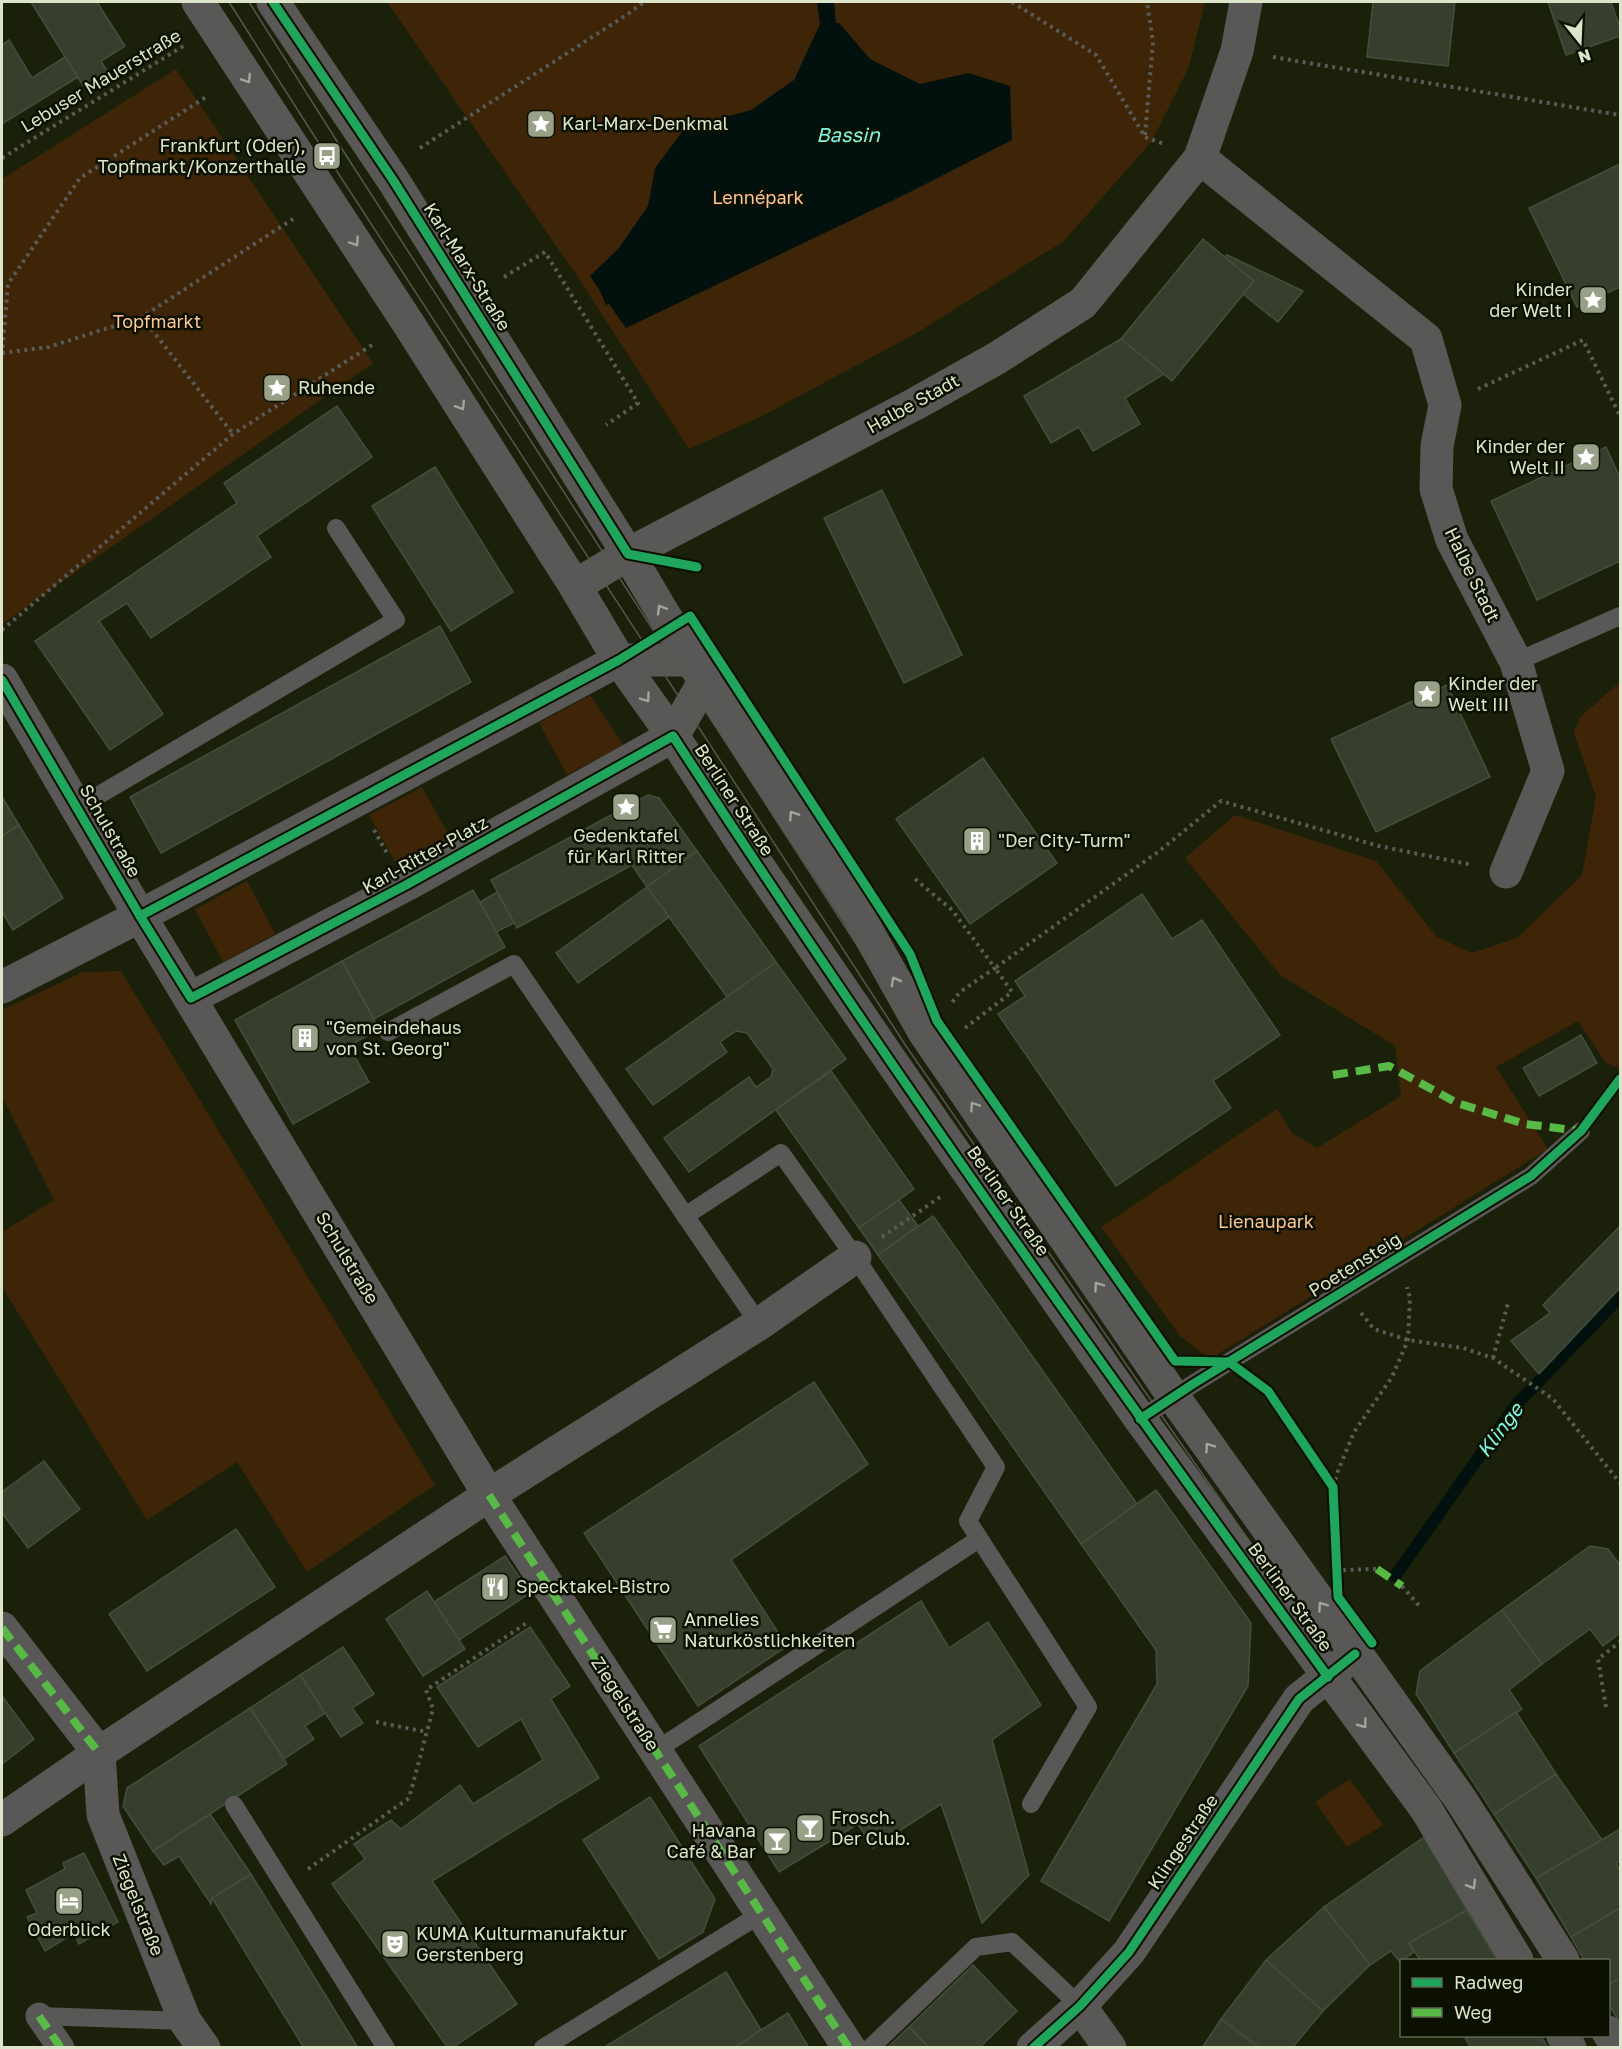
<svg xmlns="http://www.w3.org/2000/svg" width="1622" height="2049" font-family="'Golos Text',sans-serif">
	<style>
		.green { fill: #3e2507 }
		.water { fill: #02110d }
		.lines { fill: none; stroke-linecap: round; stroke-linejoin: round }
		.stream { stroke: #02110d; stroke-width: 12 }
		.building { fill: #363f2d; stroke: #454e3d; stroke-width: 1.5 }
		.path { stroke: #5a5b57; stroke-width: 4; stroke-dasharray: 3 4.5; stroke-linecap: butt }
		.service { stroke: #595857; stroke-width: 18 }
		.pedestrian { stroke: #595857; stroke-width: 27 }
		.minor { stroke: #595857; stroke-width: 33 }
		.tertiary { stroke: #595857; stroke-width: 33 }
		.tram { stroke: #55574e; stroke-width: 1.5 }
		.quiet { stroke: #58b947; stroke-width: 8; stroke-dasharray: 15 8; stroke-linecap: butt }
		.cycleway-casing { stroke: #0b1000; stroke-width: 13 }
		.cycleway { stroke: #20a55d; stroke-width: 9 }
		.oneway { stroke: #a1a696 }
		.labels { text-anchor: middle; stroke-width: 5; stroke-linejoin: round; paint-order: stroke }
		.street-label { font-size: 18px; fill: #dce5ca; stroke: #0b1000 }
		.poi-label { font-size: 18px; fill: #dce5ca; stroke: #0b1000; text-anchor: start }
		.park-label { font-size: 18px; fill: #fec697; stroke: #0b1000 }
		.water-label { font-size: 20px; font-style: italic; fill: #7ff4e0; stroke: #0b1000 }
	</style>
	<rect width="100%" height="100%" fill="#1b200a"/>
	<g class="green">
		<polygon points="387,2 1205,2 1189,67 1152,141 1064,241 915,334 762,416 689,449 577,276"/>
		<polygon points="176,69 373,363 2,624 2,179"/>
		<polygon points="1620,682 1620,1069 1605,1062 1578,1021 1496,1067 1548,1149 1210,1359 1180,1336 1101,1227 1277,1109 1292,1133 1317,1148 1401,1096 1395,1046 1280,975 1185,858 1235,815 1376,861 1437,937 1472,953 1517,938 1582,875 1596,797 1574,733 1580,717"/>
		<polygon points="590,695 623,745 567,775 539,723"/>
		<polygon points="422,787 451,839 398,867 369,815"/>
		<polygon points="247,881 275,934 223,962 195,909"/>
		<polygon points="121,971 435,1485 307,1572 237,1462 147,1520 2,1287 2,1232 54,1200 2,1096 2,1010 83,972"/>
		<polygon points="1350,1779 1383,1825 1347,1847 1315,1802"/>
	</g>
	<polygon class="water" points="817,2 834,2 836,23 839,23 870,59 920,84 968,73 1010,86 1012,140 906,194 626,328 609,304 606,305 599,289 590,276 619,248 648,206 655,168 685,128 751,110 794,80 820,24"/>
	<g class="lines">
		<polyline class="stream" points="1395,1576 1515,1406 1620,1297"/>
	</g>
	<g class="building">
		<polygon points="31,2 97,2 125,46 101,61 107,71 83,86"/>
		<polygon points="1373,2 1455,2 1448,66 1367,57"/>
		<polygon points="1548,2 1611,2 1620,28 1620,36 1566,55"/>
		<polygon points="9,40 32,78 65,57 78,77 2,124 2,45"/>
		<polygon points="1620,164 1620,287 1577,307 1529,208"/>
		<polygon points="1203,239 1254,281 1172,381 1121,339"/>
		<polygon points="1227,255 1303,291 1278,322 1243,294 1254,281 1225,257"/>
		<polygon points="1121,339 1164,374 1125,398 1140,424 1093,451 1079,427 1051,443 1024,396"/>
		<polygon points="337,406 372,457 257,536 271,557 151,638 127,603 99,621 163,714 110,750 35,641 237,503 224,483"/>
		<polygon points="1606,447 1620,478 1620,561 1537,600 1491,501"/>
		<polygon points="435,467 513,592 451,631 372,506"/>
		<polygon points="882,490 962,655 904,683 824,518"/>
		<polygon points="440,626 471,682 161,853 130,797"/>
		<polygon points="1447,685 1490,777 1376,832 1331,739"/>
		<polygon points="983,758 1057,863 970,924 896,819"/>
		<polygon points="648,795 659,798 697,851 647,887 632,865 517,928 491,880"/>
		<polygon points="2,797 19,825 2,836"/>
		<polygon points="19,825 63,898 13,930 2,912 2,836"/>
		<polygon points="697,851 776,962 727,997 647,887"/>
		<polygon points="647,887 669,917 578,983 556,953"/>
		<polygon points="473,890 505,947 374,1019 342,961"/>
		<polygon points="497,892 514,923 496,932 480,902"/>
		<polygon points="1142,894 1172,939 1202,920 1280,1035 1213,1081 1231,1108 1116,1186 998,1014 1025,996 1015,981"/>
		<polygon points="342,961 379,1029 349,1046 369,1082 293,1124 235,1020"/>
		<polygon points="776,962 846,1059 689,1172 664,1138 749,1077 756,1087 771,1077 773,1069 747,1033 736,1031 720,1042 727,1052 653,1105 626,1069"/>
		<polygon points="1581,1035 1597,1063 1539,1096 1523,1068"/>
		<polygon points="831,1071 914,1189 859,1228 776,1110"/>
		<polygon points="899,1200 918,1226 878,1255 859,1228"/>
		<polygon points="933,1216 1137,1504 1081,1544 878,1255"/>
		<polygon points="1620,1226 1620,1288 1539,1374 1511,1341 1550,1313 1543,1305"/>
		<polygon points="814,1382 868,1464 731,1560 787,1646 698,1706 584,1533"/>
		<polygon points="44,1461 80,1509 28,1548 2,1513 2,1492"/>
		<polygon points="1156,1490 1251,1623 1248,1686 1109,1921 1041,1881 1157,1684 1156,1650 1081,1544"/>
		<polygon points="236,1529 275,1587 147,1671 109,1614"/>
		<polygon points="1590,1546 1608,1549 1620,1565 1620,1633 1603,1646 1590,1629 1542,1664 1502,1610"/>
		<polygon points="505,1556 530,1593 459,1640 434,1602"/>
		<polygon points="427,1591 465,1649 423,1676 386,1619"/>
		<polygon points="921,1601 949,1648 988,1622 1041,1705 992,1740 1029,1875 982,1923 941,1804 873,1848 858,1824 779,1872 699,1746"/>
		<polygon points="1502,1610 1542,1664 1509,1690 1522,1709 1454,1753 1416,1694 1420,1671"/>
		<polygon points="530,1627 570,1686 551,1699 599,1778 432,1881 517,2004 452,2048 448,2048 332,1884 365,1859 354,1844 391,1820 401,1829 460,1785 473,1804 543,1760 521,1719 478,1747 437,1687"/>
		<polygon points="343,1647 374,1694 352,1708 363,1723 341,1737 300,1675"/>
		<polygon points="300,1675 325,1713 305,1726 314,1739 284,1759 250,1708"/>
		<polygon points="2,1696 34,1739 2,1764"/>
		<polygon points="250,1708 287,1764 153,1851 123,1806 127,1788"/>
		<polygon points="1516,1712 1556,1774 1494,1814 1454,1753"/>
		<polygon points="1556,1774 1602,1840 1536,1878 1494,1814"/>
		<polygon points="650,1797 715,1899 703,1932 659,1959 583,1840"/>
		<polygon points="210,1814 251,1874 212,1898 211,1904 179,1856 164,1865 153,1851"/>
		<polygon points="1620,1829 1620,1861 1616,1863 1620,1871 1620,1908 1571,1937 1536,1878"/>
		<polygon points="1424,1837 1467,1910 1409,1943 1414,1952 1400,1962 1391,1951 1370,1965 1324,1907"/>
		<polygon points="84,1853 118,1922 79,1944 74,1933 45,1951 27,1917 37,1913 26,1890 65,1869 63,1863"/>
		<polygon points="251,1874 358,2048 304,2048 212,1898"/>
		<polygon points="1324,1907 1370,1965 1323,2011 1266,1960"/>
		<polygon points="1620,1908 1620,1978 1608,1985 1608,1960 1584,1960 1571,1937"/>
		<polygon points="1467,1910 1497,1960 1420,1960 1409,1943"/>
		<polygon points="1266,1960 1323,2011 1292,2048 1260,2048 1221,2019"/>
		<polygon points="973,1965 1017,2011 979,2048 929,2048 909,2027"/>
		<polygon points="726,1972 761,2030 734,2048 603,2048"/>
		<polygon points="1620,1978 1620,2023 1608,2003 1608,1985"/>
		<polygon points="788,2013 809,2048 734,2048 761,2030"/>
		<polygon points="1221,2019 1260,2048 1202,2048"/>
		<polygon points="909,2027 929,2048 887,2048"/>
		<polygon points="1464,2036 1541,2036 1548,2048 1471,2048"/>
	</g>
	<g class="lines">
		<g class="path">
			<polyline points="1012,2 1096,55 1145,137 1164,144"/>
			<polyline points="1273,57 1620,115"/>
			<polyline points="1145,135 1153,42 1147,2"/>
			<polyline points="420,148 628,14 644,2"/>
			<polyline points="2,158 185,45"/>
			<polyline points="504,277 545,252 638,403 606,425"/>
			<polyline points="142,317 233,434"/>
			<polyline points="2,353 49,347 142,317 293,219"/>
			<polyline points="2,355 8,284 80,178 206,97"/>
			<polyline points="1478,389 1583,340 1620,416"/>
			<polyline points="2,630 233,434 372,345"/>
			<polyline points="374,830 388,855"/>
			<polyline points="915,879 952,910 995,968 960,992 950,1005"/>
			<polyline points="965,1028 1012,992 995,968 1158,852 1221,801 1379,846 1473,865"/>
			<polyline points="882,1237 943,1195"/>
			<polyline points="1361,1313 1374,1329 1408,1340 1463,1348 1493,1358 1553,1399 1620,1483"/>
			<polyline points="1493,1358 1508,1303"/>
			<polyline points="1253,1380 1268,1391 1333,1487 1336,1560"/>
			<polyline points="1333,1487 1338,1471 1354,1432 1392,1377 1408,1340 1410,1298 1407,1287"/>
			<polyline points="1343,1570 1377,1569"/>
			<polyline points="1402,1586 1421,1608"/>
			<polyline points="1606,1707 1598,1659 1620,1642"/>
			<polyline points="376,1722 427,1732"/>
			<polyline points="308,1869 409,1798 433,1709 426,1690 528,1622"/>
		</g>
		<g class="service">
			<polyline points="1516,662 1620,616"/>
			<polyline points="77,808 396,620 336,528"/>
			<polyline points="388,1032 514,964 759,1324"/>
			<polyline points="685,1216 781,1153 855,1257 996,1467 968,1521 1088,1707 1031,1804"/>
			<polyline points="1140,1419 1193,1384 1531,1176 1581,1131"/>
			<polyline points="655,1751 979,1539"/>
			<polyline points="234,1805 386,2048"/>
			<polyline points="39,2016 185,2021"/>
			<polyline points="543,2048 761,1914"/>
			<polyline points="870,2048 976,1947 1012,1942 1080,2006"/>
		</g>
		<polyline class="pedestrian" points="39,2016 61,2048"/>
		<g class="minor">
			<polyline points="1200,158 1426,339 1445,405 1437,446 1436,489 1452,540 1516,662 1548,771 1506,872"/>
			<polyline points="575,586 628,554 915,404 997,358 1083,303 1200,158 1237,51 1246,2"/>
			<polyline points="2,680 140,916 489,1495 849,2048"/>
			<polyline points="2,987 140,916 619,660 691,660"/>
			<polyline points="191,998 406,885 673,736 705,680"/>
			<polyline points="2,1628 99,1753 103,1815 185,2021 204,2048"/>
			<polyline points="2,1820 99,1753 489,1495 759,1324 855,1257"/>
			<polyline points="1080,2006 1110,2048"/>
			<polyline points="1033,2048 1080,2006 1129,1952 1299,1699 1355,1654"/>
		</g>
		<g class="tertiary">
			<polyline points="198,2 408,323 575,586 619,660 673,736 741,841 889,1058 1140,1419 1426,1809 1517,1960"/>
			<polyline points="273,2 393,180 628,554 691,660 857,913 924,1032 1173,1396 1461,1800 1563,1960"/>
			<polyline points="1608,2032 1619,2048"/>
			<polyline points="1563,2036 1570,2048"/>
		</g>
		<g class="tram">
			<polyline points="229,2 327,156 906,1046 1166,1422 1432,1802 1531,1960"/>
			<polyline points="249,2 340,146 917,1038 1350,1658 1448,1802 1549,1960"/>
			<polyline points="1578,2036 1586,2048"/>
			<polyline points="1597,2036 1605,2048"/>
		</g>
		<g class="quiet">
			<polyline points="1333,1075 1389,1066 1457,1103 1525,1124 1581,1131 1583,1129"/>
			<polyline points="489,1495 849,2048"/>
			<polyline points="1377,1569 1402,1586"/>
			<polyline points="2,1628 99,1753"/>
			<polyline points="39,2016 61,2048"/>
		</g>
		<g class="cycleway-casing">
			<g id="cycleway">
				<polyline points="273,2 393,180 628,554 697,567"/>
				<path d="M2,680L140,916L191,998L406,885L673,736C881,1057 1103,1368 1328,1677"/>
				<polyline points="140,916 619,660 690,616 910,954 937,1021 1175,1361 1229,1362 1268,1391 1333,1487 1338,1597 1372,1643"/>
				<polyline points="1140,1419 1193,1384 1531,1176 1581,1131 1620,1079"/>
				<polyline points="1033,2048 1080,2006 1129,1952 1299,1699 1355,1654"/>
			</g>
		</g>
		<use href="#cycleway" class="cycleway"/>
	</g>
	<defs><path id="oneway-chevron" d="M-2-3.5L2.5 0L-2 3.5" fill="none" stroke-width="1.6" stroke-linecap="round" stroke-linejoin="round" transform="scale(1.5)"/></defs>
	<g class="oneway">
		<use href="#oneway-chevron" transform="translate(247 79) rotate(57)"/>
		<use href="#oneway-chevron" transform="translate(355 242) rotate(56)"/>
		<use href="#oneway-chevron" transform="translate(461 406) rotate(58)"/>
		<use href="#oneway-chevron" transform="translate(661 609) rotate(-121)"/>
		<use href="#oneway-chevron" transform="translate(646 698) rotate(55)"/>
		<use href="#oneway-chevron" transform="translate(793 815) rotate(-123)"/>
		<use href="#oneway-chevron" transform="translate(895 981) rotate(-119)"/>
		<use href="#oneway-chevron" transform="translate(974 1106) rotate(-124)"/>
		<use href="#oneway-chevron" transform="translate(1098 1286) rotate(-125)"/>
		<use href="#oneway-chevron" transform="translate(1209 1447) rotate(-125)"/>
		<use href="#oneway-chevron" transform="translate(1322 1606) rotate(-125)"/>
		<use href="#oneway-chevron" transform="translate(1363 1724) rotate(53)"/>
		<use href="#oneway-chevron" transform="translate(1472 1885) rotate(59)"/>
	</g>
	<defs>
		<g id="sight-square" transform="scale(1.5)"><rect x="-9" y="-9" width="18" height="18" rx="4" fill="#98a087" stroke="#0b1000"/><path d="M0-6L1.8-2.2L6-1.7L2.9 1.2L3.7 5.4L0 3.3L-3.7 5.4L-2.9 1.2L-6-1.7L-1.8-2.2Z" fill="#fff"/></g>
		<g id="bus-square" transform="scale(1.5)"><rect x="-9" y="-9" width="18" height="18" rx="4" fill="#98a087" stroke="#0b1000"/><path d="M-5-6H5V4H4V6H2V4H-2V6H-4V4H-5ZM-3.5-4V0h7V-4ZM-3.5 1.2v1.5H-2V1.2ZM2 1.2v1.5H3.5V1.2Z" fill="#fff"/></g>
		<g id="building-square" transform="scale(1.5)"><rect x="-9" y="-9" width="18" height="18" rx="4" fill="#98a087" stroke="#0b1000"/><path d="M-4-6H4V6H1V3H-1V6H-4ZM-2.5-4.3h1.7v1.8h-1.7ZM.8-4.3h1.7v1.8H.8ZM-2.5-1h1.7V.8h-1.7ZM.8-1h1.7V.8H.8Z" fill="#fff"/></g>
		<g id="restaurant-square" transform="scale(1.5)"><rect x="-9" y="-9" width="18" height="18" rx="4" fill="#98a087" stroke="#0b1000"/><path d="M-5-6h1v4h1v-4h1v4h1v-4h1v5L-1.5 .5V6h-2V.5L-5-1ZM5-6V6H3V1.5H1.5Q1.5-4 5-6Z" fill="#fff"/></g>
		<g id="supermarket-square" transform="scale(1.5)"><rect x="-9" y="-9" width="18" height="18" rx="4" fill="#98a087" stroke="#0b1000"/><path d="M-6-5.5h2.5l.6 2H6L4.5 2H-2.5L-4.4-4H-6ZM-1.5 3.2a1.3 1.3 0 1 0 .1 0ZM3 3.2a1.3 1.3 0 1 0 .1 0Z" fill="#fff"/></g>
		<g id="bar-square" transform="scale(1.5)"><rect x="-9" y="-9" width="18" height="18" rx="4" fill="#98a087" stroke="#0b1000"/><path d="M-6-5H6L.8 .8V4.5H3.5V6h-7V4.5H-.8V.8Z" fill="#fff"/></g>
		<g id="hotel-square" transform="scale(1.5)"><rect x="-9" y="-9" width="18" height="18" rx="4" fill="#98a087" stroke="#0b1000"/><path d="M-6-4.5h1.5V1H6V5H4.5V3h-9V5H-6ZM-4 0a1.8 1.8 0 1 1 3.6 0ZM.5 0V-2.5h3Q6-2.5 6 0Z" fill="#fff"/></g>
		<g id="theatre-square" transform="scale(1.5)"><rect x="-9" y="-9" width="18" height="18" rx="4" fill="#98a087" stroke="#0b1000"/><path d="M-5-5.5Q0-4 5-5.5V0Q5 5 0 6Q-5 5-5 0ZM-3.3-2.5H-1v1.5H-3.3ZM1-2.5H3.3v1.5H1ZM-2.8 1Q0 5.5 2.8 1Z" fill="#fff"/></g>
	</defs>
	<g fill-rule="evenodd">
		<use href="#sight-square" x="541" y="124"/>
		<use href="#bus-square" x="327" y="156"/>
		<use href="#sight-square" x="1593" y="300"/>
		<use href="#sight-square" x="277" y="388"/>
		<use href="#sight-square" x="1586" y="457"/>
		<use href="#sight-square" x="1427" y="694"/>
		<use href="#sight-square" x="626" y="807"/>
		<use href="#building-square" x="977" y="841"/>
		<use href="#building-square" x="305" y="1038"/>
		<use href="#restaurant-square" x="495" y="1587"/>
		<use href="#supermarket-square" x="663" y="1630"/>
		<use href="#bar-square" x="810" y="1828"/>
		<use href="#bar-square" x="777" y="1841"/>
		<use href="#hotel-square" x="69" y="1901"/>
		<use href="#theatre-square" x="395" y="1944"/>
	</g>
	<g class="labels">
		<g class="street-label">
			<text transform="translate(101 81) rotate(-31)" y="6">Lebuser Mauerstraße</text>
			<text transform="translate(467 267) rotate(58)" y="6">Karl-Marx-Straße</text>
			<text transform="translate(913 404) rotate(-29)" y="6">Halbe Stadt</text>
			<text transform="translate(1472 575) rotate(64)" y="6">Halbe Stadt</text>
			<text transform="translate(734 800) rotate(57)" y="6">Berliner Straße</text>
			<text transform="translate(110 831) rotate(60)" y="6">Schulstraße</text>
			<text transform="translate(425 855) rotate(-29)" y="6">Karl-Ritter-Platz</text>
			<text transform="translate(1008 1201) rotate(55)" y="6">Berliner Straße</text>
			<text transform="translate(347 1258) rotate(59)" y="6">Schulstraße</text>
			<text transform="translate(1355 1265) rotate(-32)" y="6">Poetensteig</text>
			<text transform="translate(1290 1597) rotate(54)" y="6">Berliner Straße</text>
			<text transform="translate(625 1704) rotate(57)" y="6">Ziegelstraße</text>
			<text transform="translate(1183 1842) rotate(-56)" y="6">Klingestraße</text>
			<text transform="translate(138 1905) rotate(68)" y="6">Ziegelstraße</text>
		</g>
		<g class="poi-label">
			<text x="562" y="130">Karl-Marx-Denkmal</text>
			<text x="306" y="152" text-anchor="end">Frankfurt (Oder),<tspan x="306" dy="21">Topfmarkt/Konzerthalle</tspan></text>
			<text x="1572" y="296" text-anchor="end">Kinder<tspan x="1572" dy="21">der Welt I</tspan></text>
			<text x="298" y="394">Ruhende</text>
			<text x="1565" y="453" text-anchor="end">Kinder der<tspan x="1565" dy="21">Welt II</tspan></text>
			<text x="1448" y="690">Kinder der<tspan x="1448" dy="21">Welt III</tspan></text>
			<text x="626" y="842" text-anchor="middle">Gedenktafel<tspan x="626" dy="21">für Karl Ritter</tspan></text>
			<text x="998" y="847">"Der City-Turm"</text>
			<text x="326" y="1034">"Gemeindehaus<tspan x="326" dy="21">von St. Georg"</tspan></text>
			<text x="516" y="1593">Specktakel-Bistro</text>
			<text x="684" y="1626">Annelies<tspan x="684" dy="21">Naturköstlichkeiten</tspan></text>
			<text x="831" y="1824">Frosch.<tspan x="831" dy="21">Der Club.</tspan></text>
			<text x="756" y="1837" text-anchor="end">Havana<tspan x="756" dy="21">Café &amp; Bar</tspan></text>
			<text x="69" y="1936" text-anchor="middle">Oderblick</text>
			<text x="416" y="1940">KUMA Kulturmanufaktur<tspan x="416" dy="21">Gerstenberg</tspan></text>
		</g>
		<g class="park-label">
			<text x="758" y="204">Lennépark</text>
			<text x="157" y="328">Topfmarkt</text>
			<text x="1266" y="1228">Lienaupark</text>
		</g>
		<g class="water-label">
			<text x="848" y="142">Bassin</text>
			<text transform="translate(1500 1430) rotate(-53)" y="7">Klinge</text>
		</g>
	</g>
	<rect width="1622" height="2049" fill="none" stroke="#dce5ca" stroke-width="6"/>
	<rect x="1400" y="1959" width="210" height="78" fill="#0b1000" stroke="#5f6551" stroke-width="1.5"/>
	<rect x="1412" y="1978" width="30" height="9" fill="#20a55d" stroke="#5f6551" stroke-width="1.5"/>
	<text x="1454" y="1989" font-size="18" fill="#dce5ca">Radweg</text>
	<rect x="1412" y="2008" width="30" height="9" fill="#58b947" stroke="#5f6551" stroke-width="1.5"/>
	<text x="1454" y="2019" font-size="18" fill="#dce5ca">Weg</text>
	<g transform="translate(1580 42) rotate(162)" stroke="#0b1000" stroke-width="4.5" paint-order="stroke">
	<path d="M0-4.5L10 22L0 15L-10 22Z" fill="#dce5ca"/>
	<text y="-9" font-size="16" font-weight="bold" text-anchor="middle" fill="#dce5ca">N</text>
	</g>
</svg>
